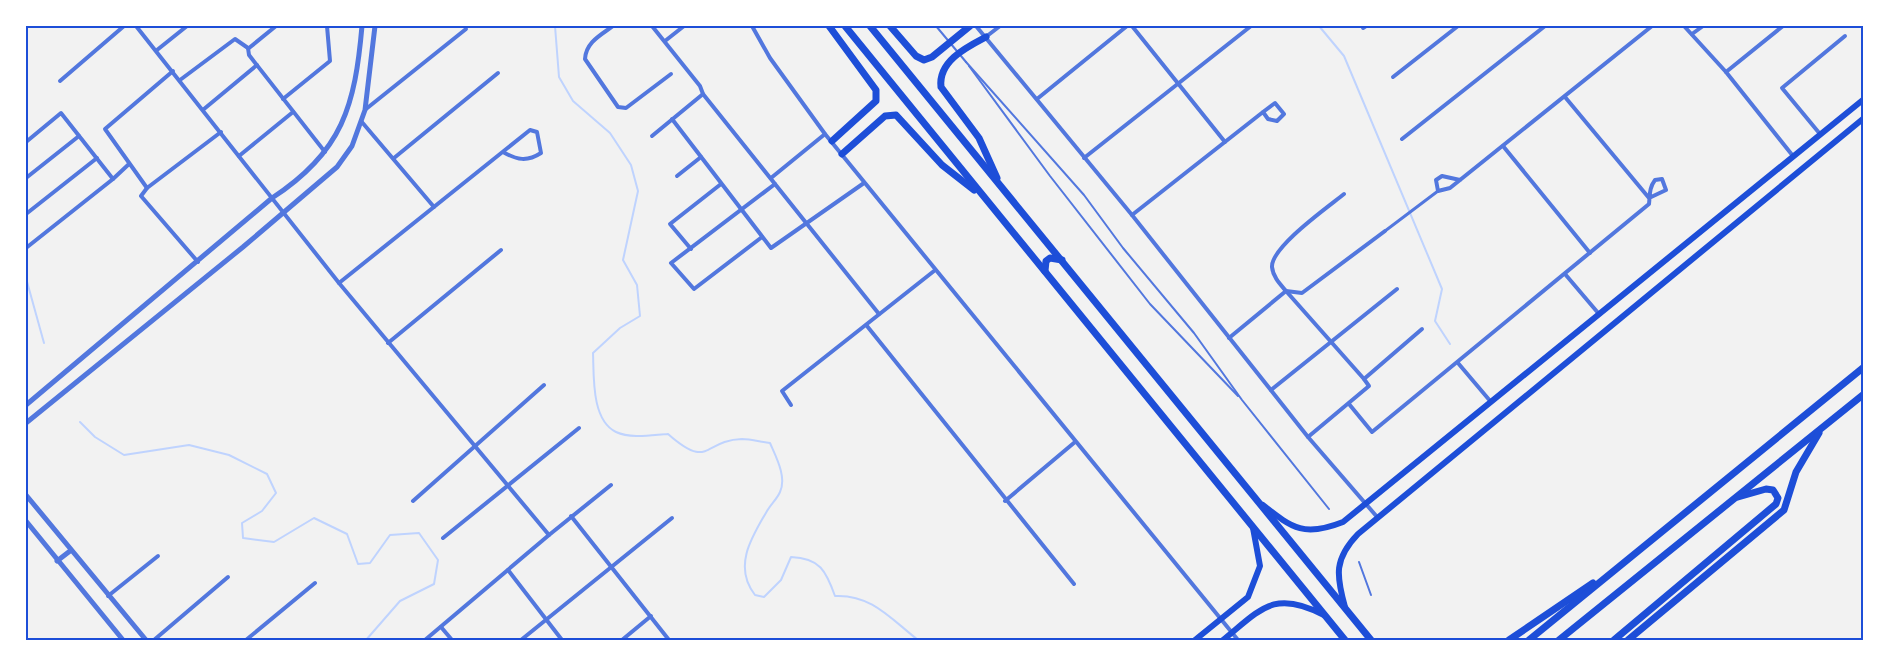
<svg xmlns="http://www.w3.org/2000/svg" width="1889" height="666" font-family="'Noto Sans',sans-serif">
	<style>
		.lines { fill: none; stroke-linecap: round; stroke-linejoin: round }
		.stream { stroke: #bfd3fe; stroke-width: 2 }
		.service { stroke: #5277de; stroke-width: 2 }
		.pedestrian { stroke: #5277de; stroke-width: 3 }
		.minor { stroke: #5277de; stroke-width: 4 }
		.tertiary { stroke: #5277de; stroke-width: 5 }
		.secondary { stroke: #1d4ed8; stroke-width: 6 }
		.primary { stroke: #1d4ed8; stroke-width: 7 }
		.neatline { fill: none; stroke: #1d4ed8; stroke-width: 2 }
	</style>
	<rect width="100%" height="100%" fill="#f2f2f2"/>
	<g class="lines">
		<g class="stream">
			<path d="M555,26L559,77L573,101L610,133L631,165L638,191L623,260L637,285L640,316L620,328L593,353C594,375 591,420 616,432C631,439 652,435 668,434C710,471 703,440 742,439C751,439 761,442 770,443C776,457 787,477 780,492C777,499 771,504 767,511C751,538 733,567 755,595L764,597L781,580L791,557C820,558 826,571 835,596C871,594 891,619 918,640"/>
			<polyline points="1319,26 1344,56 1442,289 1435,321 1450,344"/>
			<polyline points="26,278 44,343"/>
			<polyline points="80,422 95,437 124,455 189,445 229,455 267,474 276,493 262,511 242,523 243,538 274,542 314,518 347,534 358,564 370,563 390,535 419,533 438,560 434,584 400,601 366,640"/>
		</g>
		<g class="service">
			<polyline points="936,26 966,62"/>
			<polyline points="966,62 1084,195 1123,248 1194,333 1242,400 1329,509"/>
			<polyline points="969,66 1050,176 1150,304 1238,396"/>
			<polyline points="1359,562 1371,595"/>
		</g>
		<polyline class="pedestrian" points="1385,231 1438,191"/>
		<g class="minor">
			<polyline points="136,26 339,283 549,535"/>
			<path d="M613,26C601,35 586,42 585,59L618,107L626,108L671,74"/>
			<polyline points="652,26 700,86 703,94 879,314"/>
			<polyline points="752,26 770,58 825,134 1238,640"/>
			<polyline points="976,26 1132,215 1308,437 1378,518"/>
			<polyline points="1132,26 1225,142"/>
			<polyline points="1684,26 1726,72 1793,156"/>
			<polyline points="1363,28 1366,26"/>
			<polyline points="1692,34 1703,26"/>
			<polyline points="987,36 1000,26"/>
			<polyline points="665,41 684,26"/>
			<polyline points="248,48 249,55 325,152"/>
			<polyline points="249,48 276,26"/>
			<polyline points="157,50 187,26"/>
			<polyline points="1726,72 1783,26"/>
			<polyline points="1393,77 1458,26"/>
			<polyline points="180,80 235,39 248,48"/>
			<polyline points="60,81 124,26"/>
			<polyline points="283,99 330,61 327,26"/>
			<polyline points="1037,99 1127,26"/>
			<polyline points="204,109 257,65"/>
			<polyline points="366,109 466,29"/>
			<polyline points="672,119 771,248 864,183"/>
			<polyline points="361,121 434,207"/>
			<polyline points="1820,134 1782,88 1845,36"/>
			<polyline points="652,136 703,94"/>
			<polyline points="1402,139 1545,26"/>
			<polyline points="26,142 61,113 113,179 129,164"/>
			<polyline points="1503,146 1590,253"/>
			<polyline points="239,156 293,112"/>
			<polyline points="394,158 498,73"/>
			<polyline points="1084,158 1251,26"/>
			<polyline points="677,176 701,157"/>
			<polyline points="26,178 79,136"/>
			<polyline points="771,178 825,134"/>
			<polyline points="1460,180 1442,176 1436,180 1438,191 1450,188 1652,26"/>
			<polyline points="147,188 105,129 173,71"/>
			<path d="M1344,194C1328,207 1271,247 1272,267C1273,277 1280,284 1286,291L1364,379"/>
			<polyline points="26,214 97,158"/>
			<polyline points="1132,215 1263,112 1275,103 1284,114 1277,121 1268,119 1263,112"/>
			<polyline points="762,237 694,289 671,263 775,184"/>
			<polyline points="26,248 113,179"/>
			<polyline points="691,249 670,224 721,184"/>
			<polyline points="198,262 141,196 147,188 221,132"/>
			<polyline points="1565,274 1599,314"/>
			<path d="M339,283L530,130L537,132L541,153C527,162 517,160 503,152"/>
			<polyline points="867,326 1074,584"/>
			<polyline points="1229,338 1286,291 1302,293 1385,231"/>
			<polyline points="388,343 501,250"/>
			<polyline points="1458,363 1491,402"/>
			<polyline points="1271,390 1397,289"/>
			<path d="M1349,404L1372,432L1649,204C1650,195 1649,188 1655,180L1662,179L1666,190L1649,198L1565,97"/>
			<polyline points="791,405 782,391 934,271"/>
			<polyline points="1308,437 1369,386 1364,379 1422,329"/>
			<polyline points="413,501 544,385"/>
			<polyline points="1005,501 1075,442"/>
			<polyline points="571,516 669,640"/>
			<polyline points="443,538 579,428"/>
			<polyline points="508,570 562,640"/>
			<polyline points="108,596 158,556"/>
			<polyline points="441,627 452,640"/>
			<polyline points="154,640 228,577"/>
			<polyline points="246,640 315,583"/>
			<polyline points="425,640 549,535 611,485"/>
			<polyline points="521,640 672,518"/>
			<polyline points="622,640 651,616"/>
		</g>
		<g class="tertiary">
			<path d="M26,405L272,198C343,152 355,105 362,26"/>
			<polyline points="26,423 243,247 337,167 352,146 365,110 375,26"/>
			<polyline points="26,495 146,640"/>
			<polyline points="26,521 123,640"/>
			<polyline points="57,561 70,551"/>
		</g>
		<g class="secondary">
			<path d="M1263,505C1293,529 1305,537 1343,522L1864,99"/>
			<path d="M1345,607C1336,575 1334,559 1358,534L1864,118"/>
			<polyline points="1195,640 1248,597 1260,566 1253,528"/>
			<path d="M1223,640C1261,609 1274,589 1324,615"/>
		</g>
		<g class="primary">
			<polyline points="829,26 876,90 876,101 832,141"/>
			<polyline points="845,26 1345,640"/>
			<polyline points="870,26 1371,640"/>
			<polyline points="890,26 916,56 924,60 932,57 970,26"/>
			<path d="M986,37C967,47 938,61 941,87L979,138L997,178"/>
			<polyline points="842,154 885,116 896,115 942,165 974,190"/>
			<polyline points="1045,271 1046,261 1050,258 1062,260"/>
			<polyline points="1509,640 1593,583"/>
			<polyline points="1529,640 1864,367"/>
			<polyline points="1559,640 1864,394"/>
			<polyline points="1614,640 1776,504 1778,498 1773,490 1766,489 1738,497"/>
			<polyline points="1628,640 1784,510 1796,472 1819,433"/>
		</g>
	</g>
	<rect width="1889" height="666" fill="none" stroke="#ffffff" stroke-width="54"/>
	<rect x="27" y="27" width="1835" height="612" class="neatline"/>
</svg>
